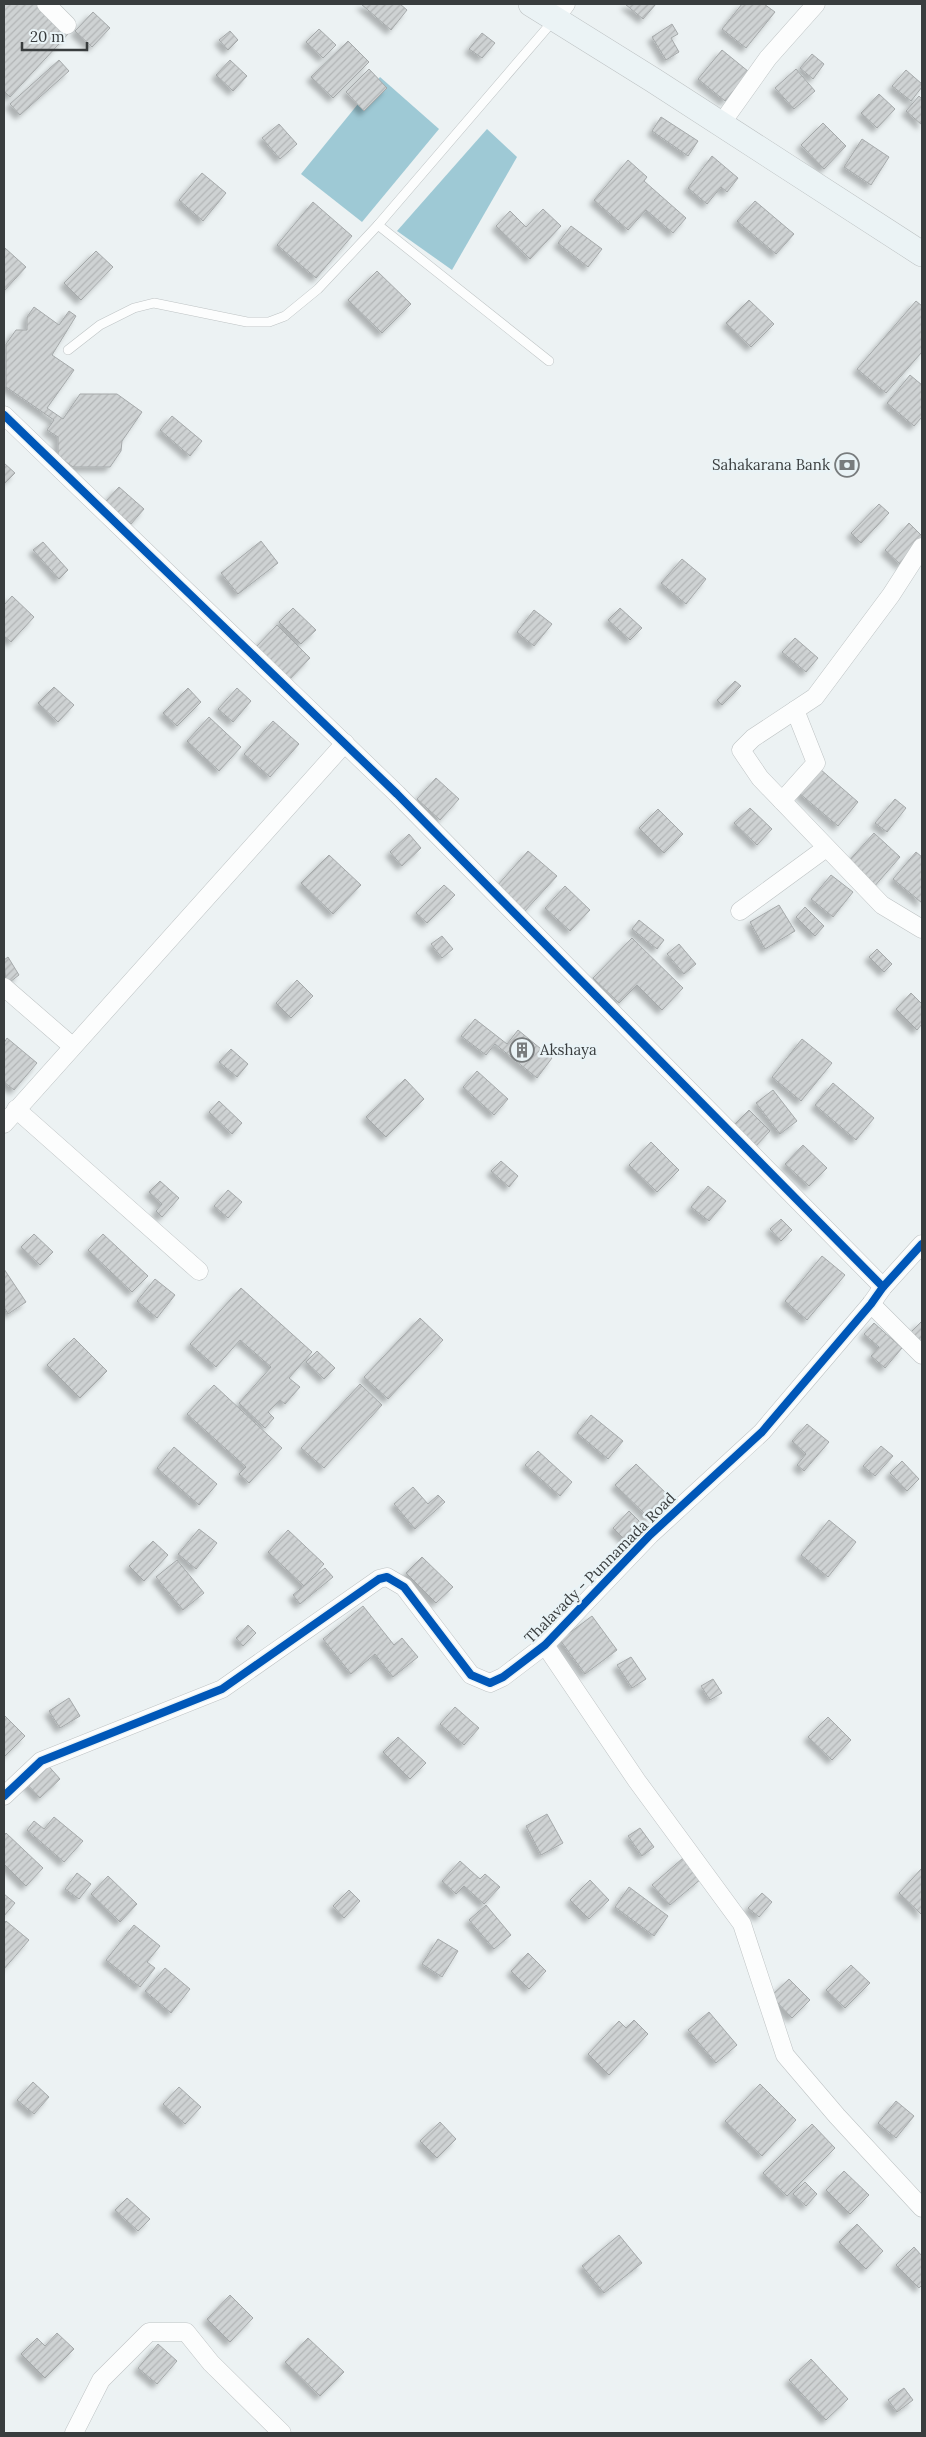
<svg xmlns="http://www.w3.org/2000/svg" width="926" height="2437" font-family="Lora,serif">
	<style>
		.water { fill: #9ec9d5 }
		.building { fill: url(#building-hatch); stroke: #a5a9aa; filter: url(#shadow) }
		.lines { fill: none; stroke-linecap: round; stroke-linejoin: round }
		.lane-casing { stroke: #bec3c4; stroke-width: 10 }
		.street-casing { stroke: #bec3c4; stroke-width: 19 }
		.secondary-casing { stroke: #bec3c4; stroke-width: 26 }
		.lane { stroke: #fcfdfd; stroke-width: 9 }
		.street { stroke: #fcfdfd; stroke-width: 18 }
		.secondary { stroke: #ebf3f5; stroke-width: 25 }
		.cycleway-casing { stroke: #e9f3f6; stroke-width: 11 }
		.cycleway { stroke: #0057b8; stroke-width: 8 }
		.labels { text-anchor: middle; stroke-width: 5; stroke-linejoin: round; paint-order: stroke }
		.poi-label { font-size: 15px; fill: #393d3e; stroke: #e9f3f6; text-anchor: end }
		.street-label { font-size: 15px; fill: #393d3e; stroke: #e9f3f6 }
	</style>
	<defs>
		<pattern id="building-hatch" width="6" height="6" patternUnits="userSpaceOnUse" patternTransform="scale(1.25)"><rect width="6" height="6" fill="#ced2d3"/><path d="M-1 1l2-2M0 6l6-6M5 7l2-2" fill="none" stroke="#b2b5b6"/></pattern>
		<filter id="shadow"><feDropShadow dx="-4.5" dy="4.5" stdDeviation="2.5" flood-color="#0004"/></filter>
	</defs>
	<rect width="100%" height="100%" fill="#ecf2f3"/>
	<g class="water">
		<polygon points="380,77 439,129 362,222 301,174"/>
		<polygon points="487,129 517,157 452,270 397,231"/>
	</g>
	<g class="building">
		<polygon points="4,4 37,4 69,33 10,97 4,91"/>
		<polygon points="361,4 400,4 407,10 391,30"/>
		<polygon points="625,4 656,4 643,19"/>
		<polygon points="742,4 764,4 775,12 746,48 722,29"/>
		<polygon points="93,12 110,28 92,47 75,31"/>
		<polygon points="672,24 678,34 671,38 679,52 666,60 652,37"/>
		<polygon points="319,29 336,45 323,58 306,42"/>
		<polygon points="230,31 238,40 228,50 219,40"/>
		<polygon points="482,33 495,43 482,58 469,49"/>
		<polygon points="348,41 369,62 333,98 311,77"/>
		<polygon points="722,50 749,72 725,101 698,79"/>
		<polygon points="812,54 824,64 813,79 800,68"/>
		<polygon points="59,60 69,71 20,115 10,104"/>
		<polygon points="230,60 247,76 233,91 216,75"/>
		<polygon points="369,69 387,88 364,111 346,92"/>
		<polygon points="796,69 815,91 794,109 775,88"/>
		<polygon points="906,70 922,84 922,87 911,101 892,86"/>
		<polygon points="879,94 895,109 877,128 861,113"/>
		<polygon points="919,96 922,99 922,125 906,111"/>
		<polygon points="661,117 698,141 688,156 652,131"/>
		<polygon points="823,123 846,146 824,169 801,145"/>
		<polygon points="279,124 297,144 280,159 262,138"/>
		<polygon points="862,139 889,157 871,185 844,167"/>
		<polygon points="712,156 738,178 727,192 721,187 707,204 688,188"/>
		<polygon points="628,160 647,177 644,181 686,218 673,233 646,210 628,230 594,200"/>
		<polygon points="202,173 226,193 203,221 179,200"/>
		<polygon points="755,201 794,234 776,254 737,221"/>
		<polygon points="313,202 352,236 316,278 277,245"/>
		<polygon points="543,209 561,226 530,259 496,226 510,211 526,227"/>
		<polygon points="571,226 602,249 588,267 558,243"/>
		<polygon points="5,248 26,267 4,291 4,249"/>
		<polygon points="96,251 113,267 81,300 64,283"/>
		<polygon points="377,271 411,304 382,333 348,300"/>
		<polygon points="749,300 774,324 751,347 726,323"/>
		<polygon points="916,301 922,306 922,352 886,393 857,369"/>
		<polygon points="34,307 59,325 69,311 76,316 52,355 74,370 47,408 63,419 80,394 117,394 142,412 122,441 121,451 110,467 73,467 58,456 58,437 47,430 54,420 6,387 6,344 16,330 27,330 27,317"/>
		<polygon points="910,375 922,385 922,417 914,426 887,403"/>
		<polygon points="172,416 202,441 190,456 160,430"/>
		<polygon points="4,463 15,473 4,484"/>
		<polygon points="119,487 144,509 131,524 105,502"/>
		<polygon points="879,504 889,513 861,543 851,533"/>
		<polygon points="909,523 922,536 922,541 901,565 885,550"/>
		<polygon points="261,541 278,563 238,594 221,573"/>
		<polygon points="43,542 68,570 59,579 33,550"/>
		<polygon points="682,559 706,579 686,604 661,583"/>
		<polygon points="12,596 34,617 11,642 4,636 4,605"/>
		<polygon points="293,608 316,630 301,644 279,622"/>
		<polygon points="620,608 642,628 630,640 608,620"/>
		<polygon points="534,610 552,624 534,646 517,632"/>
		<polygon points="277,625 310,658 287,682 254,649"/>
		<polygon points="795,638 818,658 806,672 782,652"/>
		<polygon points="735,681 741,686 722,705 717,700"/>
		<polygon points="54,687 74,705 58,722 38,703"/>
		<polygon points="188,688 201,702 177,726 163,713"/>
		<polygon points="237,688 251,701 233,722 218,709"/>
		<polygon points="209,717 241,747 219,771 187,741"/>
		<polygon points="273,721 299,744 270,777 244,754"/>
		<polygon points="820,769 858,802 838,826 799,793"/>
		<polygon points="436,778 459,799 440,820 417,799"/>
		<polygon points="895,799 906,808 887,832 875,823"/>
		<polygon points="750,808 772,829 757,845 734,823"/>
		<polygon points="658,809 683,834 664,853 639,828"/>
		<polygon points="874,833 900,857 873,888 846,864"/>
		<polygon points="409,834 421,848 402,866 390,852"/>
		<polygon points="528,851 557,876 524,912 496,887"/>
		<polygon points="916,852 922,857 922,903 893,879"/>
		<polygon points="329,855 361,885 333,914 301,883"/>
		<polygon points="831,875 853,892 833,917 811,899"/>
		<polygon points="444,885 455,895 427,923 416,913"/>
		<polygon points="565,886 590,910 570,931 545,908"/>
		<polygon points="779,905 795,931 765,949 750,922"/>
		<polygon points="805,907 824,926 815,936 796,917"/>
		<polygon points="639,920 664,940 657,949 632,929"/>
		<polygon points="442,936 453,949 442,958 431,944"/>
		<polygon points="632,938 683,988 662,1010 637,985 619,1003 593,978"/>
		<polygon points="679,944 696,964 684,974 667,954"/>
		<polygon points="877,949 892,964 884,972 869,957"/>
		<polygon points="8,957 19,975 6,985 4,960"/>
		<polygon points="297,980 313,996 291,1018 276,1003"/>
		<polygon points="911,993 922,1004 922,1024 917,1030 896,1009"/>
		<polygon points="475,1019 507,1044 518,1030 552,1058 537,1078 495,1044 486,1055 461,1036"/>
		<polygon points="7,1038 37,1063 14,1090 4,1082 4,1043"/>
		<polygon points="802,1039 832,1063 801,1101 772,1077"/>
		<polygon points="231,1049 248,1064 237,1077 219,1062"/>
		<polygon points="477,1071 508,1099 494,1115 463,1087"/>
		<polygon points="405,1079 424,1099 386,1137 366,1117"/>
		<polygon points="833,1083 874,1118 856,1140 815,1105"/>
		<polygon points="773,1090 797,1121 780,1134 756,1103"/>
		<polygon points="219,1101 242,1123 232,1134 209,1112"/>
		<polygon points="749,1110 770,1131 753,1149 731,1128"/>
		<polygon points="651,1142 679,1170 657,1192 629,1165"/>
		<polygon points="803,1145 827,1168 809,1186 785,1164"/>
		<polygon points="501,1161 518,1176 509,1187 491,1171"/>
		<polygon points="160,1181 179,1198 162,1217 156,1211 162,1204 149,1192"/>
		<polygon points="708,1186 726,1201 709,1221 691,1207"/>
		<polygon points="228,1190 242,1202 228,1218 214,1206"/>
		<polygon points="781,1219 792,1230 781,1241 770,1229"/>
		<polygon points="34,1234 53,1252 40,1265 21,1247"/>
		<polygon points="103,1234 148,1276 132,1292 88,1250"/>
		<polygon points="822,1256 845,1275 807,1320 785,1301"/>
		<polygon points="4,1269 26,1302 8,1314 4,1307"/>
		<polygon points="155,1279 175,1295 157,1318 137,1301"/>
		<polygon points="241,1288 312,1352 289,1378 300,1387 285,1404 280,1400 268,1412 274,1418 265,1428 239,1403 271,1367 240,1340 216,1367 190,1344"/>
		<polygon points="420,1318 443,1340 388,1399 364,1377"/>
		<polygon points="922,1321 922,1343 911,1332"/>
		<polygon points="874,1323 902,1348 885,1368 871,1356 879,1347 864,1334"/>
		<polygon points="74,1338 107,1371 80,1398 47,1365"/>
		<polygon points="317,1351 335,1368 324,1379 306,1362"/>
		<polygon points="360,1384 382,1405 324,1468 301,1448"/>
		<polygon points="214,1385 282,1448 249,1483 239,1474 246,1467 187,1414"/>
		<polygon points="591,1415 623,1441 608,1459 577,1433"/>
		<polygon points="807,1424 829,1442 804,1471 797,1465 806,1454 792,1441"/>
		<polygon points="881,1446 893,1456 875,1476 863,1466"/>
		<polygon points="174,1447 217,1484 199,1505 157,1468"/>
		<polygon points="538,1451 572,1482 560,1496 525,1465"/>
		<polygon points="902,1461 919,1479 907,1491 890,1473"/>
		<polygon points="636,1464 670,1497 649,1518 615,1485"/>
		<polygon points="413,1487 428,1504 438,1495 445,1502 415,1529 394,1504"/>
		<polygon points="629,1511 644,1526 627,1542 613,1528"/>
		<polygon points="829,1520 856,1542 828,1577 801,1555"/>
		<polygon points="199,1529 217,1543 196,1569 178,1554"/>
		<polygon points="288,1530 324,1564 304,1586 268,1552"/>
		<polygon points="153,1541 168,1555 144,1581 129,1566"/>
		<polygon points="422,1557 453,1587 436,1603 406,1573"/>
		<polygon points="177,1560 204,1593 183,1610 156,1577"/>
		<polygon points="325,1568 333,1577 300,1604 293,1595"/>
		<polygon points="363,1606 394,1645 402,1638 418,1657 393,1677 375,1654 351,1674 323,1639"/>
		<polygon points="592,1616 617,1650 585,1674 560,1640"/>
		<polygon points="248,1625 256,1633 243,1646 236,1638"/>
		<polygon points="631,1657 646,1679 632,1688 617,1665"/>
		<polygon points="713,1679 722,1693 710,1700 701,1686"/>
		<polygon points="69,1698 80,1716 60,1728 49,1711"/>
		<polygon points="455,1707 479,1728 464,1745 440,1724"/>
		<polygon points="4,1715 25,1736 4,1757"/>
		<polygon points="828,1717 851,1740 832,1760 808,1737"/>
		<polygon points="398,1737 426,1763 410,1779 383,1752"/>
		<polygon points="45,1762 60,1779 40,1798 24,1781"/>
		<polygon points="547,1814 563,1843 541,1855 526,1826"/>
		<polygon points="54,1817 83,1841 64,1862 27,1830 34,1821 44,1829"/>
		<polygon points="640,1828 654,1847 642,1856 628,1836"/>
		<polygon points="6,1833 43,1868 26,1886 4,1864 4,1836"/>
		<polygon points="683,1858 701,1879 670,1905 652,1885"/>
		<polygon points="460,1861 480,1879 485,1874 500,1887 484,1904 464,1886 456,1894 442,1881"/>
		<polygon points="922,1868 922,1915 899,1893"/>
		<polygon points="77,1873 91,1884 79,1899 65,1889"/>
		<polygon points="108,1876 137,1904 120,1922 91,1894"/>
		<polygon points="590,1880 609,1900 589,1919 570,1900"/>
		<polygon points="629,1887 668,1916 654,1936 615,1907"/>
		<polygon points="349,1890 360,1901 344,1918 333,1906"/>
		<polygon points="762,1893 772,1902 759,1917 748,1908"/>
		<polygon points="4,1894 15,1903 4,1916"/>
		<polygon points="486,1905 511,1935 494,1949 469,1920"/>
		<polygon points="6,1921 29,1940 4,1969 4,1924"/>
		<polygon points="134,1925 160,1946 147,1962 155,1968 140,1987 106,1960"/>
		<polygon points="438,1939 458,1951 442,1977 422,1964"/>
		<polygon points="528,1953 546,1971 529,1989 511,1971"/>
		<polygon points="851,1965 870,1983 845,2008 826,1990"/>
		<polygon points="165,1968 190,1989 171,2013 145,1991"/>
		<polygon points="789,1979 810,2000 792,2018 771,1996"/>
		<polygon points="709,2012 737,2045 716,2063 688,2030"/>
		<polygon points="634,2020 648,2034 609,2075 588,2054 619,2021 626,2028"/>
		<polygon points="33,2082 49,2097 34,2114 17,2100"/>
		<polygon points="760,2084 796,2120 762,2156 725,2121"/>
		<polygon points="179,2087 201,2107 185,2124 163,2104"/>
		<polygon points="896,2101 914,2116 896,2138 878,2123"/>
		<polygon points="440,2122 456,2139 437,2158 420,2141"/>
		<polygon points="812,2124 835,2148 787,2196 763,2173"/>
		<polygon points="844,2171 869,2195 850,2214 826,2190"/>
		<polygon points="805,2182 817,2194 806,2206 793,2194"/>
		<polygon points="127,2198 150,2219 138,2231 115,2210"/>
		<polygon points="857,2224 883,2251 866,2269 839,2242"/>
		<polygon points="619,2235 642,2263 604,2293 582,2266"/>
		<polygon points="914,2247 922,2256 922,2285 919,2288 896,2265"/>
		<polygon points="230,2295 253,2318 230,2342 207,2319"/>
		<polygon points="57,2333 74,2349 45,2378 21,2354 37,2338 45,2346"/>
		<polygon points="308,2338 344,2372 320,2396 285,2362"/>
		<polygon points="158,2344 177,2361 157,2384 138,2368"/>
		<polygon points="811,2359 848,2399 826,2420 789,2380"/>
		<polygon points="904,2388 913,2400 897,2412 888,2400"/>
	</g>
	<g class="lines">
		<g class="lane-casing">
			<g id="lane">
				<polyline points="378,225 549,361"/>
				<polyline points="68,350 100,325 134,308 154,303 247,322 269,322 285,316 318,289 378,225 553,21"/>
			</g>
		</g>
		<g class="street-casing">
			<g id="street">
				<polyline points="46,4 67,25"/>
				<polyline points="555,19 566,4"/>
				<polyline points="721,124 768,58 816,4"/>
				<polyline points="4,415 397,794 883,1287"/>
				<polyline points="922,547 891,595 815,697 753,738 741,750 760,778 882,905 922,929"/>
				<polyline points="782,801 816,763 795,710"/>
				<polyline points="740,911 826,848"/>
				<polyline points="4,987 72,1046"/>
				<polyline points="16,1109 199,1271"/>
				<polyline points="4,1124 345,743"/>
				<polyline points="871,1304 922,1355"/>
				<polyline points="545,1645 637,1781 742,1924 785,2055 837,2116 922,2208"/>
				<polyline points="4,1796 41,1761 222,1689 379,1579 387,1577 404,1587 471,1675 490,1683 503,1677 545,1645 650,1535 762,1432 871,1304 883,1287 922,1244"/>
				<polyline points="74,2433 101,2380 149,2332 186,2332 211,2363 282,2433"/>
			</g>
		</g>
		<g class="secondary-casing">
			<polyline id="secondary" points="531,4 653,80 922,254"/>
		</g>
		<use href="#lane" class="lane"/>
		<use href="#street" class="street"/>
		<use href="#secondary" class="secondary"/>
		<g class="cycleway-casing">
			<g id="cycleway">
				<polyline points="4,415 397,794 883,1287"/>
				<polyline points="4,1796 41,1761 222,1689 379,1579 387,1577 404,1587 471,1675 490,1683 503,1677 545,1645 650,1535 762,1432 871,1304 883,1287 922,1244"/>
			</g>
		</g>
		<use href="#cycleway" class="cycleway"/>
	</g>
	<defs>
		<g id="bank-ring" transform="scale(1.25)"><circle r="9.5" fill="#e9f3f6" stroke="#787c7d" stroke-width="1.5"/><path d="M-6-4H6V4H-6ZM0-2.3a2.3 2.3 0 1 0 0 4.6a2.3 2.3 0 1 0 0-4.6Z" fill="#787c7d"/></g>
		<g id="building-ring" transform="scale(1.25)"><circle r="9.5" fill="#e9f3f6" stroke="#787c7d" stroke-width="1.5"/><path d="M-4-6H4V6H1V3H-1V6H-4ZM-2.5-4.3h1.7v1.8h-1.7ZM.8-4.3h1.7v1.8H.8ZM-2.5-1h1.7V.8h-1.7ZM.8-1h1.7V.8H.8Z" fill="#787c7d"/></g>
	</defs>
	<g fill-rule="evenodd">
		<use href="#bank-ring" x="847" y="465"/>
		<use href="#building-ring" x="522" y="1050"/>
	</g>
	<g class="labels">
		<g class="poi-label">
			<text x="830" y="470">Sahakarana Bank</text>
			<text x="540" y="1055" text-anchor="start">Akshaya</text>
		</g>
		<g class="street-label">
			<text transform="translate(600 1568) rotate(-45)" y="5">Thalavady - Punnamada Road</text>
		</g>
	</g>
	<rect width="926" height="2437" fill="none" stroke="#393d3e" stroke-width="10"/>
	<path d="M22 42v8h65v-8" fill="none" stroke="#393d3e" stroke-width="2.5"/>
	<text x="30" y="42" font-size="15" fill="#393d3e" stroke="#e9f3f6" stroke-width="4" paint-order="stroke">20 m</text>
</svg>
